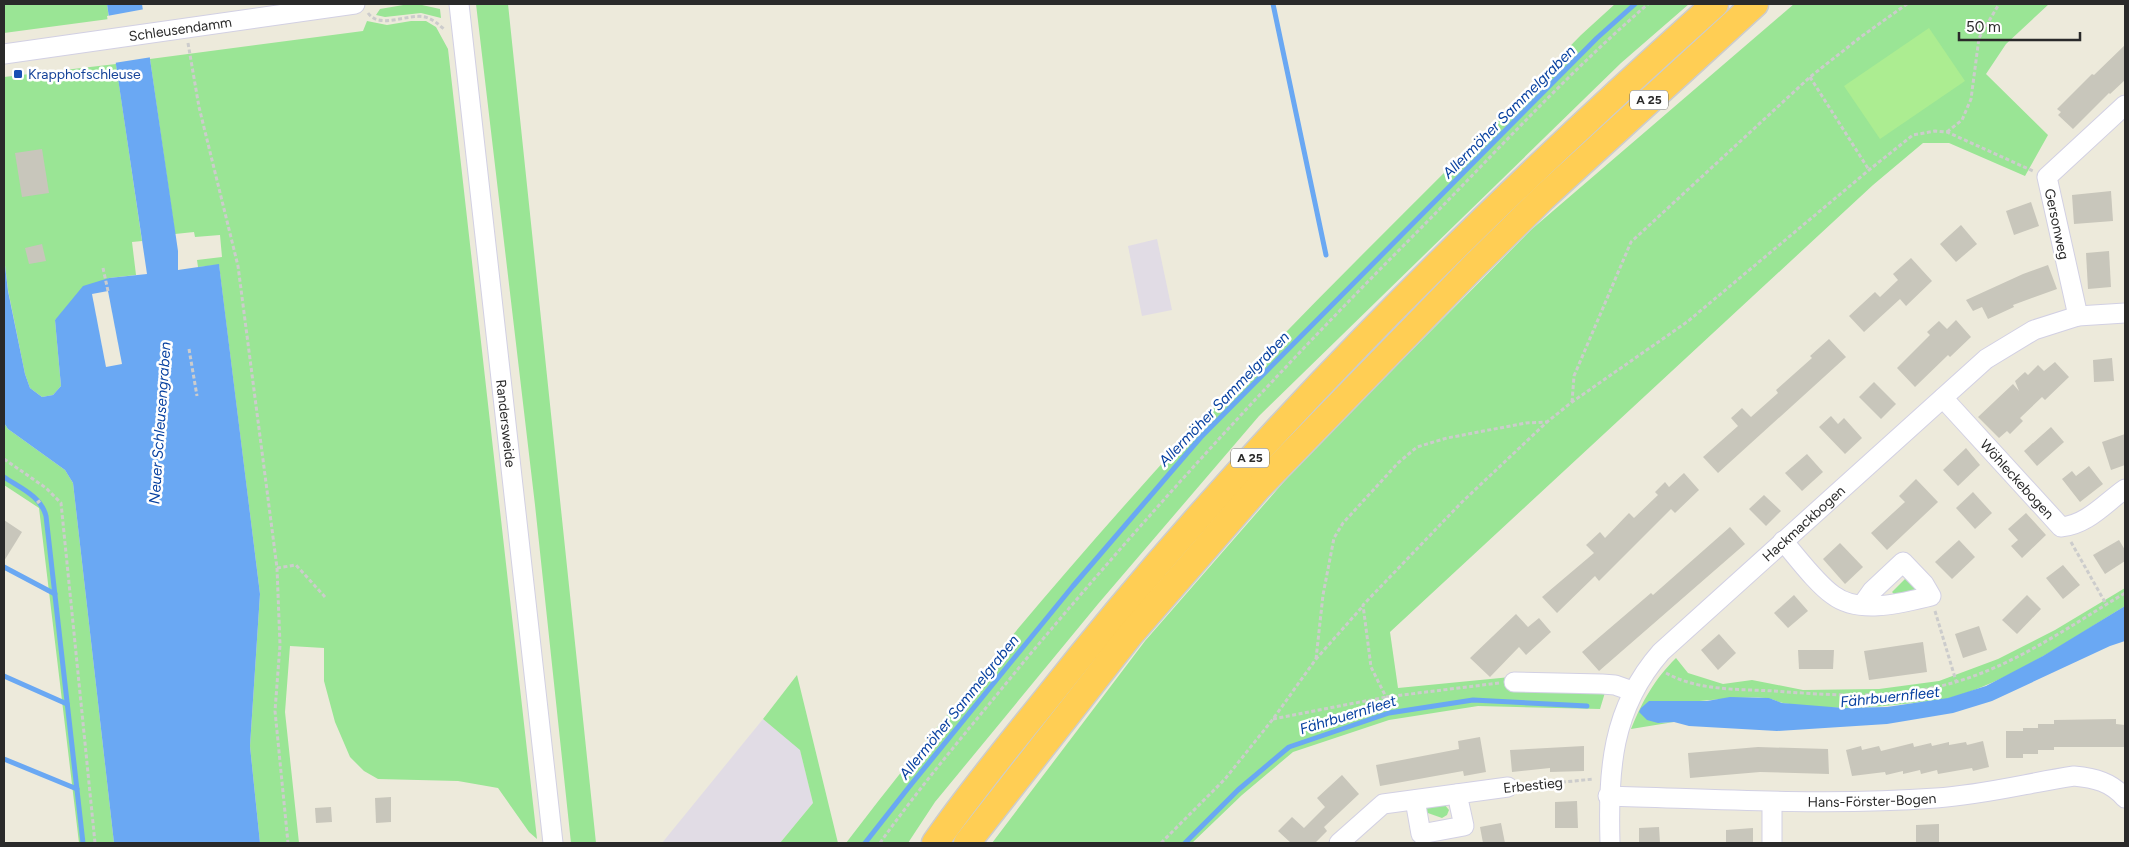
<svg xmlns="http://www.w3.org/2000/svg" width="2129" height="847" font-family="Figtree,sans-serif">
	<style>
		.industrial { fill: #e1dce5 }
		.green { fill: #9ae595 }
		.pitch { fill: #aced91 }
		.water { fill: #6aa8f3 }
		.pier { fill: #edeadb }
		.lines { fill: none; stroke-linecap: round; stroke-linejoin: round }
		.stream { stroke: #6aa8f3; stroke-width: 5 }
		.building { fill: #c8c6bb }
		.minor-casing { stroke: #d2d0e3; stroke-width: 21 }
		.highway-casing { stroke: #ccc; stroke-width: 29 }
		.path { stroke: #ccc; stroke-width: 3; stroke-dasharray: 4 2.5; stroke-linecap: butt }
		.minor { stroke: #fff; stroke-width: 19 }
		.highway { stroke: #ffce54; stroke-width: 26 }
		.transit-dot { fill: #1a4fb4; stroke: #fff; stroke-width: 2 }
		.labels { text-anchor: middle; stroke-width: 5; stroke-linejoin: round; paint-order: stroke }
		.shield { fill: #fff; stroke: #6a6a6a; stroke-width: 1 }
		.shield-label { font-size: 12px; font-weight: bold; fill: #2a2a2a }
		.street-label { font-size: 14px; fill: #2a2a2a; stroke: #fff }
		.transit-label { font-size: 14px; fill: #164399; stroke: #fff; text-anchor: start }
		.water-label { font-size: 15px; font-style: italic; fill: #0841a0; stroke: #fff }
	</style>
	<rect width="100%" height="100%" fill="#edeadb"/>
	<g class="industrial">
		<polygon points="1157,239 1172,310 1142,316 1128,246"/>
		<polygon points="763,719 800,749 813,803 780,843 662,843"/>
	</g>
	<g class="green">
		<polygon points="4,4 107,4 109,19 4,33"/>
		<polygon points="409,4 422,5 440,9 441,18 421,13 385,17 376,15 380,9"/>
		<polygon points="476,4 508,4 596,843 571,843 535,505"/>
		<path d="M1615,4H1689L1621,63L1259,416L1098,604L935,802L908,843H846C954,702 1068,566 1188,435C1315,298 1450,169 1581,35Z"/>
		<polygon points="1794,4 2049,4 2006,44 1986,74 2048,135 2025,176 1949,143 1923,143 1873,185 1390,632 1398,688 1530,675 1610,676 1600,709 1478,706 1389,720 1293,752 1242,795 1192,843 992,843 1145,641 1302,461 1532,229"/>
		<polygon points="367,21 387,25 411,21 426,21 436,27 448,49 537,839 529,832 498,788 458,781 378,779 364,771 350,757 335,722 324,681 324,648 290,646 285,712 299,843 260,843 250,746 260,594 219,265 198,267 197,260 222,257 220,235 195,237 194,232 175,234 150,59 363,31"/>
		<polygon points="116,64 142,241 132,242 136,275 109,278 55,320 61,386 53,395 42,397 30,388 25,374 8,290 4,257 4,77"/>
		<polygon points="4,423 8,429 65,470 73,483 114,843 79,843 39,508 4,485"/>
		<polygon points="1906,578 1916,590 1895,595 1892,592"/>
		<path d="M2125,588V606C2069,640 2013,680 1950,698C1941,701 1930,701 1920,702C1877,708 1826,711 1783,703C1777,702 1772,698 1765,698C1737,696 1710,701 1682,702L1659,723L1674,722L1631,729C1643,700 1654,680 1676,658L1688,673L1723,684L1752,680L1803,690L1879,689L1939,681L1998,659L2055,630Z"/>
		<polygon points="797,675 838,843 780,843 813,803 800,750 763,719"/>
		<polygon points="1444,804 1449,810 1447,815 1442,818 1425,812 1425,807"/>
	</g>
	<polygon class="pitch" points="1929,28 1965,81 1880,139 1844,86"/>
	<g class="water">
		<polygon points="107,4 142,4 178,251 178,270 219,264 260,594 250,746 260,843 114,843 73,483 65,470 8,429 4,423 4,257 8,291 25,374 30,388 42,397 53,395 61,386 55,320 83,286 109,278 147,274"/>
		<polygon points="2125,606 2125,641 2110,646 1992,701 1953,713 1887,724 1777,731 1689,726 1674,722 1658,723 1647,720 1639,712 1641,708 1649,701 1707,701 1730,697 1769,698 1782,703 1844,708 1887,707 1948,698 1986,686 2043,656"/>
	</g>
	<g class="pier">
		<polygon points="145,9 152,57 114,63 107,16"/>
		<polygon points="108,291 122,364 106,367 92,294"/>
	</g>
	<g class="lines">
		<g class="stream">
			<polyline points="1273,4 1326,255"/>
			<path d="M4,477C20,488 41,496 46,516L83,843"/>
			<polyline points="4,567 55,594"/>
			<polyline points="4,676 67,704"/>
			<polyline points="4,759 77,789"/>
			<polyline points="865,843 909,787 1073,586 1201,437 1597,38 1635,4"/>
			<polyline points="1185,843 1238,790 1289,747 1389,713 1473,700 1587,706"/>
		</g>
	</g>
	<g class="building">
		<polygon points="2125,45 2125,80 2110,94 2109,93 2073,129 2058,115 2061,112 2057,109 2092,74 2094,75"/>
		<polygon points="42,149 49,193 22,197 15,153"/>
		<polygon points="2111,191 2113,221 2074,224 2072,195"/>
		<polygon points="2031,202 2039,226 2014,235 2006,211"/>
		<polygon points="1961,225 1977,244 1956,262 1940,244"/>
		<polygon points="42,244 46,261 29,264 25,248"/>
		<polygon points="2109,251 2111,287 2088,289 2086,253"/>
		<polygon points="1911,258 1932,281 1906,306 1900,299 1864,332 1849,316 1875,292 1880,297 1898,280 1893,274"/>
		<polygon points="2048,265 2057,289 2013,305 2014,307 1988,319 1982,307 1973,311 1966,300 2023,274"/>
		<polygon points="1956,320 1971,337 1950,357 1948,355 1915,387 1897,368 1930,335 1927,332 1939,321 1947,329"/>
		<polygon points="1829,339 1846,357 1718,473 1703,457 1738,426 1731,418 1742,408 1751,417 1778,393 1776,390 1812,358 1810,356"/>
		<polygon points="2112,358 2114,381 2094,382 2093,360"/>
		<polygon points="2055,362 2069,377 2045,400 2042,397 2020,418 2023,421 2010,434 2007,431 1999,438 1978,417 2013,384 2019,391 2015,381 2025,372 2028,375 2038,365 2044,371"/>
		<polygon points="1874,382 1896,404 1881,419 1859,397"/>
		<polygon points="1831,416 1838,424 1844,418 1862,438 1845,454 1819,427"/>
		<polygon points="2051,427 2064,442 2037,466 2024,451"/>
		<polygon points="2125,434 2125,465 2111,470 2102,442"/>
		<polygon points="1966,448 1980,465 1958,486 1943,470"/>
		<polygon points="1807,454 1823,472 1802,491 1785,473"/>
		<polygon points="2089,466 2103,484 2080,502 2062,479 2072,471 2076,476"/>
		<polygon points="1684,473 1699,490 1675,513 1671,509 1599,581 1595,576 1557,613 1542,597 1594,553 1586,545 1600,532 1605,538 1629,513 1634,518 1658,495 1655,492 1665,482 1669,487"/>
		<polygon points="1916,479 1938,502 1887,550 1871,533 1905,502 1899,496"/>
		<polygon points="1973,492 1992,513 1975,529 1956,508"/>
		<polygon points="1764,495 1781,511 1766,526 1749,509"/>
		<polygon points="2026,513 2046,535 2022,558 2011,546 2018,540 2008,529"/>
		<polygon points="4,520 22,532 4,561"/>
		<polygon points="1730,527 1745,544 1599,671 1582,652 1651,593 1653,595"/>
		<polygon points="1959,540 1975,557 1952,579 1935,562"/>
		<polygon points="2119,540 2125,550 2125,561 2105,574 2093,555"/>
		<polygon points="1840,543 1863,567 1845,584 1823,559"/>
		<polygon points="2063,565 2080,585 2063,599 2046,578"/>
		<polygon points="1794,595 1808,611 1788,628 1774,613"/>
		<polygon points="2027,595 2041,609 2017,634 2002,620"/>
		<polygon points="1516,614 1528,627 1539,618 1551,632 1526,655 1519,647 1490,677 1470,658"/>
		<polygon points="1979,626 1987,650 1963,658 1955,634"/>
		<polygon points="1719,634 1736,653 1718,670 1701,650"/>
		<polygon points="1923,642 1927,672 1869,680 1864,651"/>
		<polygon points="1798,650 1834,650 1833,669 1799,669"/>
		<polygon points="2116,719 2116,724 2125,725 2125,747 2054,747 2054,750 2038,750 2038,754 2023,754 2023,758 2006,758 2006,731 2023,731 2023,728 2038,728 2038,724 2054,724 2054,720"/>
		<polygon points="1480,737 1486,772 1464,776 1463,771 1380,786 1376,765 1459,749 1458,741"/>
		<polygon points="1983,741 1989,767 1973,771 1972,768 1938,774 1937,770 1921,774 1920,770 1903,774 1903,771 1886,775 1885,772 1852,776 1846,750 1861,746 1862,750 1879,746 1881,751 1913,743 1914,747 1931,743 1932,746 1949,742 1949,745 1966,742 1967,745"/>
		<polygon points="1584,746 1584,771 1550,772 1550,768 1512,772 1510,750"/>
		<polygon points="1758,747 1828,749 1829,774 1760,772 1690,778 1688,753"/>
		<polygon points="1342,775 1359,794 1324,827 1327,831 1315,843 1291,843 1278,831 1292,817 1304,828 1325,807 1317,798"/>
		<polygon points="391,797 391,822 376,823 375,798"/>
		<polygon points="1577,801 1578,828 1555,828 1555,802"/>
		<polygon points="331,807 332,822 316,823 315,808"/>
		<polygon points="1501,823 1505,843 1483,843 1480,827"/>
		<polygon points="1939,824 1939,843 1916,843 1916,825"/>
		<polygon points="1659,827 1660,843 1639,843 1639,828"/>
		<polygon points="1753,828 1753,843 1726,843 1726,830"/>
	</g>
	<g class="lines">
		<g class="minor-casing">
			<g id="minor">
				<path id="s1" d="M459,4L553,843"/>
				<path id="s2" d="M4,54L355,4"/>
				<polyline points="2078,316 2047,177 2125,105"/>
				<path id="s3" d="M1943,398L2061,527C2087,525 2105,503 2125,489"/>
				<path d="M1783,541C1797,557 1816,583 1833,595C1859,615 1902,603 1931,596L1924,584L1903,562L1872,591L1862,605"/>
				<polyline points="1514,682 1602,684 1615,685 1632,691"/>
				<path id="s4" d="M1608,796C1718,799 1826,806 1936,798C1983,795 2028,783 2074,776C2095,778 2111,782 2125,798"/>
				<polyline points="1415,800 1421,834 1464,826 1457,794"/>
				<polyline points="1772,802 1772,843"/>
				<polyline points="1339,843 1383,804 1508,787"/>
				<path id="s5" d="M1610,843C1608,771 1611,709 1661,652L1986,359L2034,330L2078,316L2125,313"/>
			</g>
		</g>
		<g class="highway-casing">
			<g id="highway">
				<path d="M935,843C969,794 1007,748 1044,702C1244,448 1475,219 1715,4"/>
				<polyline points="967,843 1130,635 1258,488 1473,267 1543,198 1755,4"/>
			</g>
		</g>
		<g class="path">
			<path d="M368,13C380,30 408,13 425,17C433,19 438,24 445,30"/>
			<polyline points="188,43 199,107 238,266 277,568 280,645 275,711 288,843"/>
			<polyline points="1810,77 1869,170"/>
			<polyline points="1947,132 1962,120 1971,99 1979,38 1999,4"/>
			<polyline points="103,268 108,291"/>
			<polyline points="189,349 197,396"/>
			<polyline points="1572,402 1574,376 1631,242 1810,77 1862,36 1907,4"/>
			<polyline points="4,459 46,488 61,503 95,843"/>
			<polyline points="37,503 42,499"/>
			<polyline points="2071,542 2106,604"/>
			<polyline points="277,568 296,565 325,597"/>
			<polyline points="1935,611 1956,681"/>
			<polyline points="1316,659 1323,595 1334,538 1343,523 1398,463 1417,447 1447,438 1526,423 1547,422"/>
			<path d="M1666,673C1698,691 1739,689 1774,691C1827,695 1883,699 1936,687C2006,672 2065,629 2125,593"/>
			<polyline points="1499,683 1386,697 1371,667 1363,605 1462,502 1547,422 1572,402 1687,322 1869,170 1913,135 1935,131 1947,132 2033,171"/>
			<polyline points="1273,719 1386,697"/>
			<polyline points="1523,786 1594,779"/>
			<path d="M880,843C924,781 974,723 1022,664C1148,513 1281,368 1420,229C1495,153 1567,74 1648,4"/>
			<polyline points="1161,843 1225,779 1273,719 1316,659 1363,606"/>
		</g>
		<use href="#minor" class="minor"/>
		<use href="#highway" class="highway"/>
	</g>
	<rect class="transit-dot" x="13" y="69" width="10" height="10" rx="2.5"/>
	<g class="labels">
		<g class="shield">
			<rect x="1630" y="90.5" width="38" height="19" rx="4"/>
			<rect x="1231" y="448.5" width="38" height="19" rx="4"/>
		</g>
		<g class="shield-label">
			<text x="1649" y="104">A 25</text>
			<text x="1250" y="462">A 25</text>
		</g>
		<g class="street-label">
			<text dy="5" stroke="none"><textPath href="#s2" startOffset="178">Schleusendamm</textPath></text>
			<text transform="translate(2057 224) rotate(78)" y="5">Gersonweg</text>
			<text dy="5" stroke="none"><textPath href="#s1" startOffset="422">Randersweide</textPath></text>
			<text dy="5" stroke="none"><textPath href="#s3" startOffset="110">Wöhleckebogen</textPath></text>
			<text dy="5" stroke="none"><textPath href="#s5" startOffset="395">Hackmackbogen</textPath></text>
			<text transform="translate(1533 785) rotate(-6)" y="5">Erbestieg</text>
			<text dy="5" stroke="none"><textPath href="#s4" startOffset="264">Hans-Förster-Bogen</textPath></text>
		</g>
		<g class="transit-label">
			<text x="28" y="79">Krapphofschleuse</text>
		</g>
		<g class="water-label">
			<text transform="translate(1509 112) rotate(-45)" y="5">Allermöher Sammelgraben</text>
			<text transform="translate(1224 399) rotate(-46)" y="5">Allermöher Sammelgraben</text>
			<text transform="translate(160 423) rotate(-86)" y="5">Neuer Schleusengraben</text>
			<text transform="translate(1890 697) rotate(-6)" y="5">Fährbuernfleet</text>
			<text transform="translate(959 707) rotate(-51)" y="5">Allermöher Sammelgraben</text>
			<text transform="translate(1348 715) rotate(-17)" y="5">Fährbuernfleet</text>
		</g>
	</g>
	<rect width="2129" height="847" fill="none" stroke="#2a2a2a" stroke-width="10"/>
	<path d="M1959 32v8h121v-8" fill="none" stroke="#2a2a2a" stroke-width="2.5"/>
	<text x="1966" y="32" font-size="15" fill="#2a2a2a" stroke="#ffffff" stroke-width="4" paint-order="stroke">50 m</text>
</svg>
